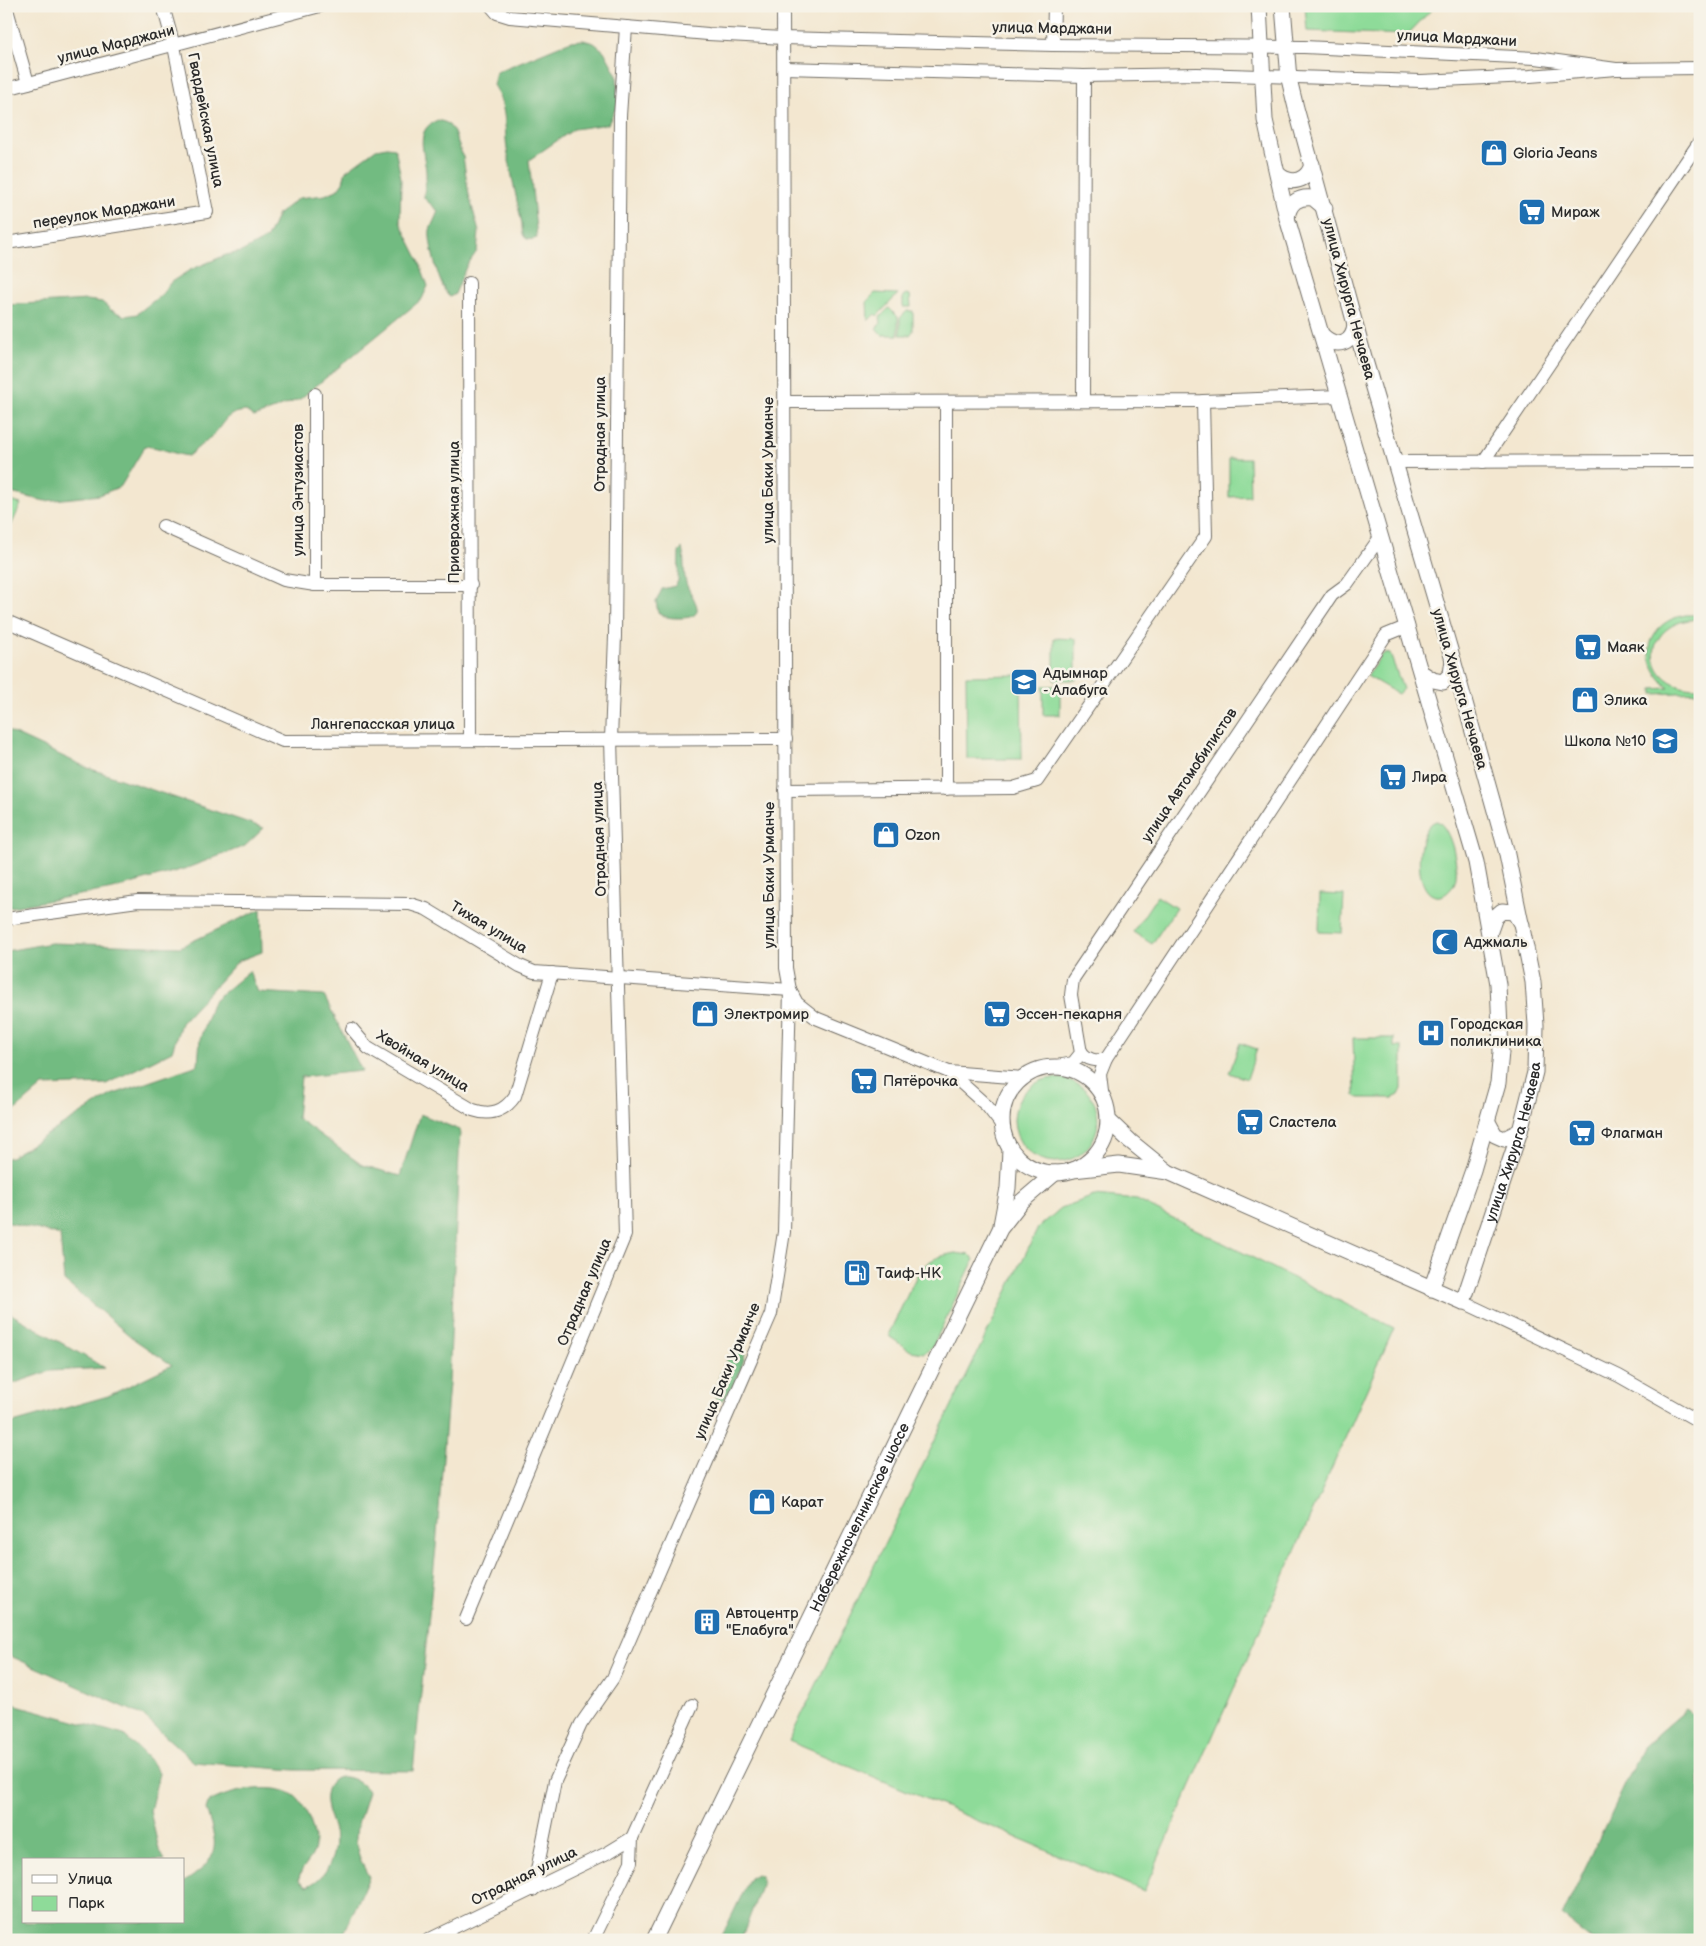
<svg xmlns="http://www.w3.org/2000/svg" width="1706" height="1946" font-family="'Balsamiq Sans',sans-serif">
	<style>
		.green { fill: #8edb99; stroke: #5c8362 }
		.forest { fill: #72bb81; stroke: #4e7356 }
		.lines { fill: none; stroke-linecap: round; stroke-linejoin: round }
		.minor-casing { stroke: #716d65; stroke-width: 14 }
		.major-casing { stroke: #716d65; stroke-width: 17 }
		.minor { stroke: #fff; stroke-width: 12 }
		.major { stroke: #fff; stroke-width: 15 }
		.labels { text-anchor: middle; stroke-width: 5; stroke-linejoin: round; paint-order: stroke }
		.street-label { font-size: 15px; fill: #2b2b2b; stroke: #f7f3e8 }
		.poi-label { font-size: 15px; fill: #2b2b2b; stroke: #f7f3e8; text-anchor: start }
	</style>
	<rect width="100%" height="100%" fill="#f7f3e8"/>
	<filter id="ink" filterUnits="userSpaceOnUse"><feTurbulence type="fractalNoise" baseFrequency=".02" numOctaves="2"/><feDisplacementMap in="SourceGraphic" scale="10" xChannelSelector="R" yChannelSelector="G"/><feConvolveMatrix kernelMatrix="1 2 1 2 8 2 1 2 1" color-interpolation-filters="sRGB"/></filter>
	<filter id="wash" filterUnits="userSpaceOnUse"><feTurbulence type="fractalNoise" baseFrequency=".0096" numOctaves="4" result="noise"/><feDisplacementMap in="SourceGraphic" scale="20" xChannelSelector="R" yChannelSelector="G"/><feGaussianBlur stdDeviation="1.12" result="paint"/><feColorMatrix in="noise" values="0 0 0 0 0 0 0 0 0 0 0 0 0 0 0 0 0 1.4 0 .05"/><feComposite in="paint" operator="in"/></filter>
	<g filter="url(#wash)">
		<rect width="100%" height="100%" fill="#f3e7d0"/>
		<g class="green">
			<polygon points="1305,6 1435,6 1407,35 1307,31"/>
			<polygon points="875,293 898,294 877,316 875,314 868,321 867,301"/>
			<polygon points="906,294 910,295 911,307 903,307 903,296"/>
			<polygon points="889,308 898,317 898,335 882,335 876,328 881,323 880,317"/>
			<polygon points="907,311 913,311 913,331 910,335 900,335 900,318"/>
			<polygon points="1229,458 1249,458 1250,496 1229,497"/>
			<polygon points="6,500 21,504 6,537"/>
			<path d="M1686,615H1700V619C1638,620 1640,690 1700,688V692L1653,694V689L1669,688C1639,663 1644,622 1686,615Z"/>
			<polygon points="1054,638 1076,639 1076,680 1054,680"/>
			<polygon points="1385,653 1390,654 1403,689 1398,694 1367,676 1381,656"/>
			<polygon points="1021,675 1022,759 967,759 966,676"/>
			<rect x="1043" y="686" width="17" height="29"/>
			<path d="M1437,821C1451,827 1461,871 1454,884C1451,890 1446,895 1440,896C1412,900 1414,825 1437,821Z"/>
			<polygon points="1320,894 1344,895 1342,933 1319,932"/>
			<polygon points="1157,896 1176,908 1152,944 1133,932"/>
			<polygon points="1353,1038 1394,1038 1394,1047 1402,1047 1402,1089 1399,1095 1393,1098 1359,1098 1355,1095"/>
			<polygon points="1240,1043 1257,1049 1247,1079 1229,1073"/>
			<circle cx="1056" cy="1120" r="42"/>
			<polygon points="1094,1196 1137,1200 1394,1328 1144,1891 789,1741 1038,1228 1061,1208"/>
			<path d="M955,1253L970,1255L974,1259L972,1264L932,1348L924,1353L911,1351L890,1337L889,1333L919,1271C929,1259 940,1256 955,1253Z"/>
		</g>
		<g class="forest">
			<path d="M583,40L594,43L604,51L617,75L618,104L608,124L574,129L529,160L537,238C524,243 522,235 522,224C517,201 512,178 508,155C503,128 509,110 493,85L496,72L571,41Z"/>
			<path d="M438,120L447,123L453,130L463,157L469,195L479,232L477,251L466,267L455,294L450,297C440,291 428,241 430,230C432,224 436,217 438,211L424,198C424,189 427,180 426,171C424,151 414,129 438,120Z"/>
			<path d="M387,147L395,148L401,178L400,222L418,258L428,286L422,299L300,399L254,417L246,411C225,413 226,421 213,435C205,442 196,449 188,456C173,454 160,447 145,446L121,486L100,495L45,501L6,492V305L87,300L102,302L111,310L125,316L137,314L162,294L171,282L190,270L226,255L241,252L267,238L278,214L299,198L325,195L337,190L343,182L346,171L376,149Z"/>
			<path d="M682,548C685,559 683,572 686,583C690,596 712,618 680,618C672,618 664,618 658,612L656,602L662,589L675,586L678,581L679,552Z"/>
			<polygon points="6,730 88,768 264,828 245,846 187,868 113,889 6,908"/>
			<polygon points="261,909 262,952 238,961 181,1023 172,1051 106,1084 43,1086 6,1118 6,951 51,943 180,947"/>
			<polygon points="249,971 258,992 324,996 362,1071 301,1077 297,1118 362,1165 400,1176 420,1114 460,1130 449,1383 436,1547 413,1771 294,1770 194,1762 142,1715 6,1654 6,1425 108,1396 172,1365 135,1340 64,1281 60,1235 6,1222 6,1158 11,1157 111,1095 198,1065 200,1039 213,1001"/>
			<polygon points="6,1311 105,1368 50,1371 6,1386"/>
			<path d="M740,1347L745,1354C742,1370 734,1388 723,1400H718L715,1397C716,1379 724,1362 735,1348Z"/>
			<path d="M6,1702L124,1735L148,1758L159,1773L150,1811L159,1850L165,1860H24V1922H184V1882C190,1879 197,1873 203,1868C222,1848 213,1834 206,1809L208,1803C225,1791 283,1779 299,1800C307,1810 314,1829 315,1842C317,1858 299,1866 299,1880L307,1886C327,1879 338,1853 334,1832C332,1820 324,1808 326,1795C329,1768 356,1775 368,1791C357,1831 347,1837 369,1877L341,1940H6Z"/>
			<polygon points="1687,1709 1700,1719 1700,1940 1592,1940 1562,1917 1643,1747"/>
			<polygon points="756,1874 760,1876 762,1884 741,1940 720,1940 750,1878"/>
		</g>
	</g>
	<g filter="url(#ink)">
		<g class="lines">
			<g class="minor-casing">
				<g id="minor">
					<polyline points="6,6 28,83"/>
					<polyline points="491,6 497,13 510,17 708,34 783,38 1053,45 1304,47 1536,58 1616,69"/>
					<polyline points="1053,45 1054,6"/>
					<polyline points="784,68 1084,76 1197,74 1421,81 1530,76 1616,69 1700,68"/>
					<polyline points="6,89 320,6"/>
					<polyline points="6,243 207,212 174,46 163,6"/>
					<polyline points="469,283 470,739"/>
					<polyline points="1083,400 1084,76"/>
					<polyline points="784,402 1203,401 1340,396"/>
					<polyline points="946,403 946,789"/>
					<polyline points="1394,462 1700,461"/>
					<polyline points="1483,462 1700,141"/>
					<polyline points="163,526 284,580 315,585 471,585"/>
					<polyline points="315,585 315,394"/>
					<polyline points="6,621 283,741 786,739"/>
					<polyline points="785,790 1013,788 1037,781 1206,536 1203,401"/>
					<polyline points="6,919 138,901 410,904 426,909 520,966 534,972 790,990 797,1003 816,1018 949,1072 1023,1078"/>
					<path d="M352,1029L368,1048L473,1110C491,1116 504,1112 515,1096L552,973"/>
					<path d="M1081,1051C1086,1060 1097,1062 1106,1059"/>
					<polyline points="1047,1068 1073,1063 1081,1053 1071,995 1073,979 1332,595 1347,584 1381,536"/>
					<polyline points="949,1072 987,1106 1001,1124"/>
					<polyline points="1103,1099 1100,1074 1106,1059 1386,635 1408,626"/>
					<polyline points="1463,1302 1619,1376 1700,1422"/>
					<polyline points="466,1619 625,1235 611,739 615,636 620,116 626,27"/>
					<polyline points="533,1890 555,1781 581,1724 613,1678 771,1314 784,1232 790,990 786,968 783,6"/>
					<polyline points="428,1940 609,1852 632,1838"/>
					<polyline points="593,1940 631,1862 632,1838 692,1705"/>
				</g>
			</g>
			<g class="major-casing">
				<g id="major">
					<polyline points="1259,6 1265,120 1287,218 1476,862 1498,984 1501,1052 1498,1083 1473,1170 1431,1289"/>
					<path d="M1278,174C1291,186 1308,181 1312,164"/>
					<path d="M1287,218C1289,203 1298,196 1313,198L1325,208"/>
					<path d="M1323,336C1337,349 1353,343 1355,324"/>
					<polyline points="1422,673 1433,680 1443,682 1451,674 1453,660"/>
					<polyline points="1490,931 1495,917 1502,911 1514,912 1522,925"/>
					<circle cx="1055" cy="1120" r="53"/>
					<polyline points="1108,1120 1130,1141 1167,1171"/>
					<polyline points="1488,1122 1495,1135 1504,1139 1520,1131"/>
					<path id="s1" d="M1073,1170L1119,1165L1168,1172L1463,1302L1520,1131L1535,1072L1536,1025L1533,982L1506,850L1453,660L1364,357L1296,108L1289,79L1283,6"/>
					<polyline points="1001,1225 1008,1188 1010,1150"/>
					<path id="s2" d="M654,1940L1000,1229L1021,1202L1055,1173"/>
				</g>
			</g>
			<use href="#minor" class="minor"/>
			<use href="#major" class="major"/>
		</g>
	</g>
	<defs>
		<g id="shop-square" transform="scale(1.4375)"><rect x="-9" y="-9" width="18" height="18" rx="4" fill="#1f6fb2" stroke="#f7f3e8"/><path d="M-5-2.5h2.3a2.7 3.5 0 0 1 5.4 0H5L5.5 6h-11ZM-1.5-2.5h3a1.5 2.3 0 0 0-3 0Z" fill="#fff"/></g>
		<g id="supermarket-square" transform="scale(1.4375)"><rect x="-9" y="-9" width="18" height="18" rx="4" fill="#1f6fb2" stroke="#f7f3e8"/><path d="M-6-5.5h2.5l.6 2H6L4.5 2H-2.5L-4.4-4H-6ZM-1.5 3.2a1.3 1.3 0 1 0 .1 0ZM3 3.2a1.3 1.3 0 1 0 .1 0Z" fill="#fff"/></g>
		<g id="school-square" transform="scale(1.4375)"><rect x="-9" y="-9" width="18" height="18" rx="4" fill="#1f6fb2" stroke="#f7f3e8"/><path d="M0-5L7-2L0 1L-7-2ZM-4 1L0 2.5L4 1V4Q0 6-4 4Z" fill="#fff"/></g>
		<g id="mosque-square" transform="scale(1.4375)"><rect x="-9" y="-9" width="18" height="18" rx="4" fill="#1f6fb2" stroke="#f7f3e8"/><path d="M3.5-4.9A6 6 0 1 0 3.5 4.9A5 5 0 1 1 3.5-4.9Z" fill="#fff"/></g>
		<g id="hospital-square" transform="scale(1.4375)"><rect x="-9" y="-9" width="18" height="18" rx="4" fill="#1f6fb2" stroke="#f7f3e8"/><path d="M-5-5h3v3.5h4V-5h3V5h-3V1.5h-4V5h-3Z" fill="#fff"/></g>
		<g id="fuel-square" transform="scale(1.4375)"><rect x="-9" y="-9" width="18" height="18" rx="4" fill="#1f6fb2" stroke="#f7f3e8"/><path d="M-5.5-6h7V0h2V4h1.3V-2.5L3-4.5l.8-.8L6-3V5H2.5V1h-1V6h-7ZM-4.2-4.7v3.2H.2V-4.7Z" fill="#fff"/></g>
		<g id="building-square" transform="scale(1.4375)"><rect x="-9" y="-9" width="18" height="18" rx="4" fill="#1f6fb2" stroke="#f7f3e8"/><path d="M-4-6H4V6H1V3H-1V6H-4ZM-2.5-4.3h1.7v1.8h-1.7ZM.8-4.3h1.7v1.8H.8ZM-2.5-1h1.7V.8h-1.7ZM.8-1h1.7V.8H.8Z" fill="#fff"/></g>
	</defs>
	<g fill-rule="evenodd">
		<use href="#shop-square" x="1494" y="153"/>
		<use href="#supermarket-square" x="1532" y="212"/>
		<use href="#supermarket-square" x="1588" y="647"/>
		<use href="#school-square" x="1024" y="682"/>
		<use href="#shop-square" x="1585" y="700"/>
		<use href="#school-square" x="1665" y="741"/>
		<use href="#supermarket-square" x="1393" y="777"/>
		<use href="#shop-square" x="886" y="835"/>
		<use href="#mosque-square" x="1445" y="942"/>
		<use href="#shop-square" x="705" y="1014"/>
		<use href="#supermarket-square" x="997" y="1014"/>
		<use href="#hospital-square" x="1431" y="1033"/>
		<use href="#supermarket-square" x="864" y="1081"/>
		<use href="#supermarket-square" x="1250" y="1122"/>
		<use href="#supermarket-square" x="1582" y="1133"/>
		<use href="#fuel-square" x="857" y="1273"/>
		<use href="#shop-square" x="762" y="1502"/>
		<use href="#building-square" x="707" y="1622"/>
	</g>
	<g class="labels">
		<g class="street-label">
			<text transform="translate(1052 28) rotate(1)" y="5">улица Марджани</text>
			<text transform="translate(1457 38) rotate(3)" y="5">улица Марджани</text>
			<text transform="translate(116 44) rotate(-14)" y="5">улица Марджани</text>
			<text transform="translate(206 120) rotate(79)" y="5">Гвардейская улица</text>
			<text transform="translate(104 212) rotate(-9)" y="5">переулок Марджани</text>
			<text transform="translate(1349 299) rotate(75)" y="5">улица Хирурга Нечаева</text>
			<text transform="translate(600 434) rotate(-90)" y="5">Отрадная улица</text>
			<text transform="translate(768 470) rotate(-90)" y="5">улица Баки Урманче</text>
			<text transform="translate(298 490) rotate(-90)" y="5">улица Энтузиастов</text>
			<text transform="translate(454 512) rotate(-90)" y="5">Приовражная улица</text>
			<text transform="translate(1460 689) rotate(74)" y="5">улица Хирурга Нечаева</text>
			<text x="383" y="729">Лангепасская улица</text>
			<text transform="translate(1189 775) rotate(-56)" y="5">улица Автомобилистов</text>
			<text transform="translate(599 839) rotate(-92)" y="5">Отрадная улица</text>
			<text transform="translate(769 875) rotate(-90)" y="5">улица Баки Урманче</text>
			<text transform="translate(489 927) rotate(31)" y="5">Тихая улица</text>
			<text transform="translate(423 1061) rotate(31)" y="5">Хвойная улица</text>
			<text dy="5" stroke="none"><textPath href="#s1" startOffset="586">улица Хирурга Нечаева</textPath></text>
			<text transform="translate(584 1292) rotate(-67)" y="5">Отрадная улица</text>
			<text transform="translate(727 1371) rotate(-67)" y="5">улица Баки Урманче</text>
			<text dy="5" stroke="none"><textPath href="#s2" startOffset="470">Набережночелнинское шоссе</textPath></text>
			<text transform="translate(524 1876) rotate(-26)" y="5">Отрадная улица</text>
		</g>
		<g class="poi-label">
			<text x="1513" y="158">Gloria Jeans</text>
			<text x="1551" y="217">Мираж</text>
			<text x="1607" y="652">Маяк</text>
			<text x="1043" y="678">Адымнар<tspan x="1043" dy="17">- Алабуга</tspan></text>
			<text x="1604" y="705">Элика</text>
			<text x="1646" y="746" text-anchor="end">Школа №10</text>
			<text x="1412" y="782">Лира</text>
			<text x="905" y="840">Ozon</text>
			<text x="1464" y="947">Аджмаль</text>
			<text x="724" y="1019">Электромир</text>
			<text x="1016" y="1019">Эссен-пекарня</text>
			<text x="1450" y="1029">Городская<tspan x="1450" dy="17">поликлиника</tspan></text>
			<text x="883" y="1086">Пятёрочка</text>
			<text x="1269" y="1127">Сластела</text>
			<text x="1601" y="1138">Флагман</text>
			<text x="876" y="1278">Таиф-НК</text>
			<text x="781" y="1507">Карат</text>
			<text x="726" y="1618">Автоцентр<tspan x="726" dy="17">"Елабуга"</tspan></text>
		</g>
	</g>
	<rect width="1706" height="1946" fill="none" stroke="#f7f3e8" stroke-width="25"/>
	<rect x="22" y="1858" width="162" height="65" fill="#f7f3e8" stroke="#a5a39c"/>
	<rect x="32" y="1875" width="25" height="8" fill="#ffffff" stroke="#a5a39c"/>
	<text x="68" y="1884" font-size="15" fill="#2b2b2b">Улица</text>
	<rect x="32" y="1896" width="25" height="15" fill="#8edb99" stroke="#a5a39c"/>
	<text x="68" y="1908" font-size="15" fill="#2b2b2b">Парк</text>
</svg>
